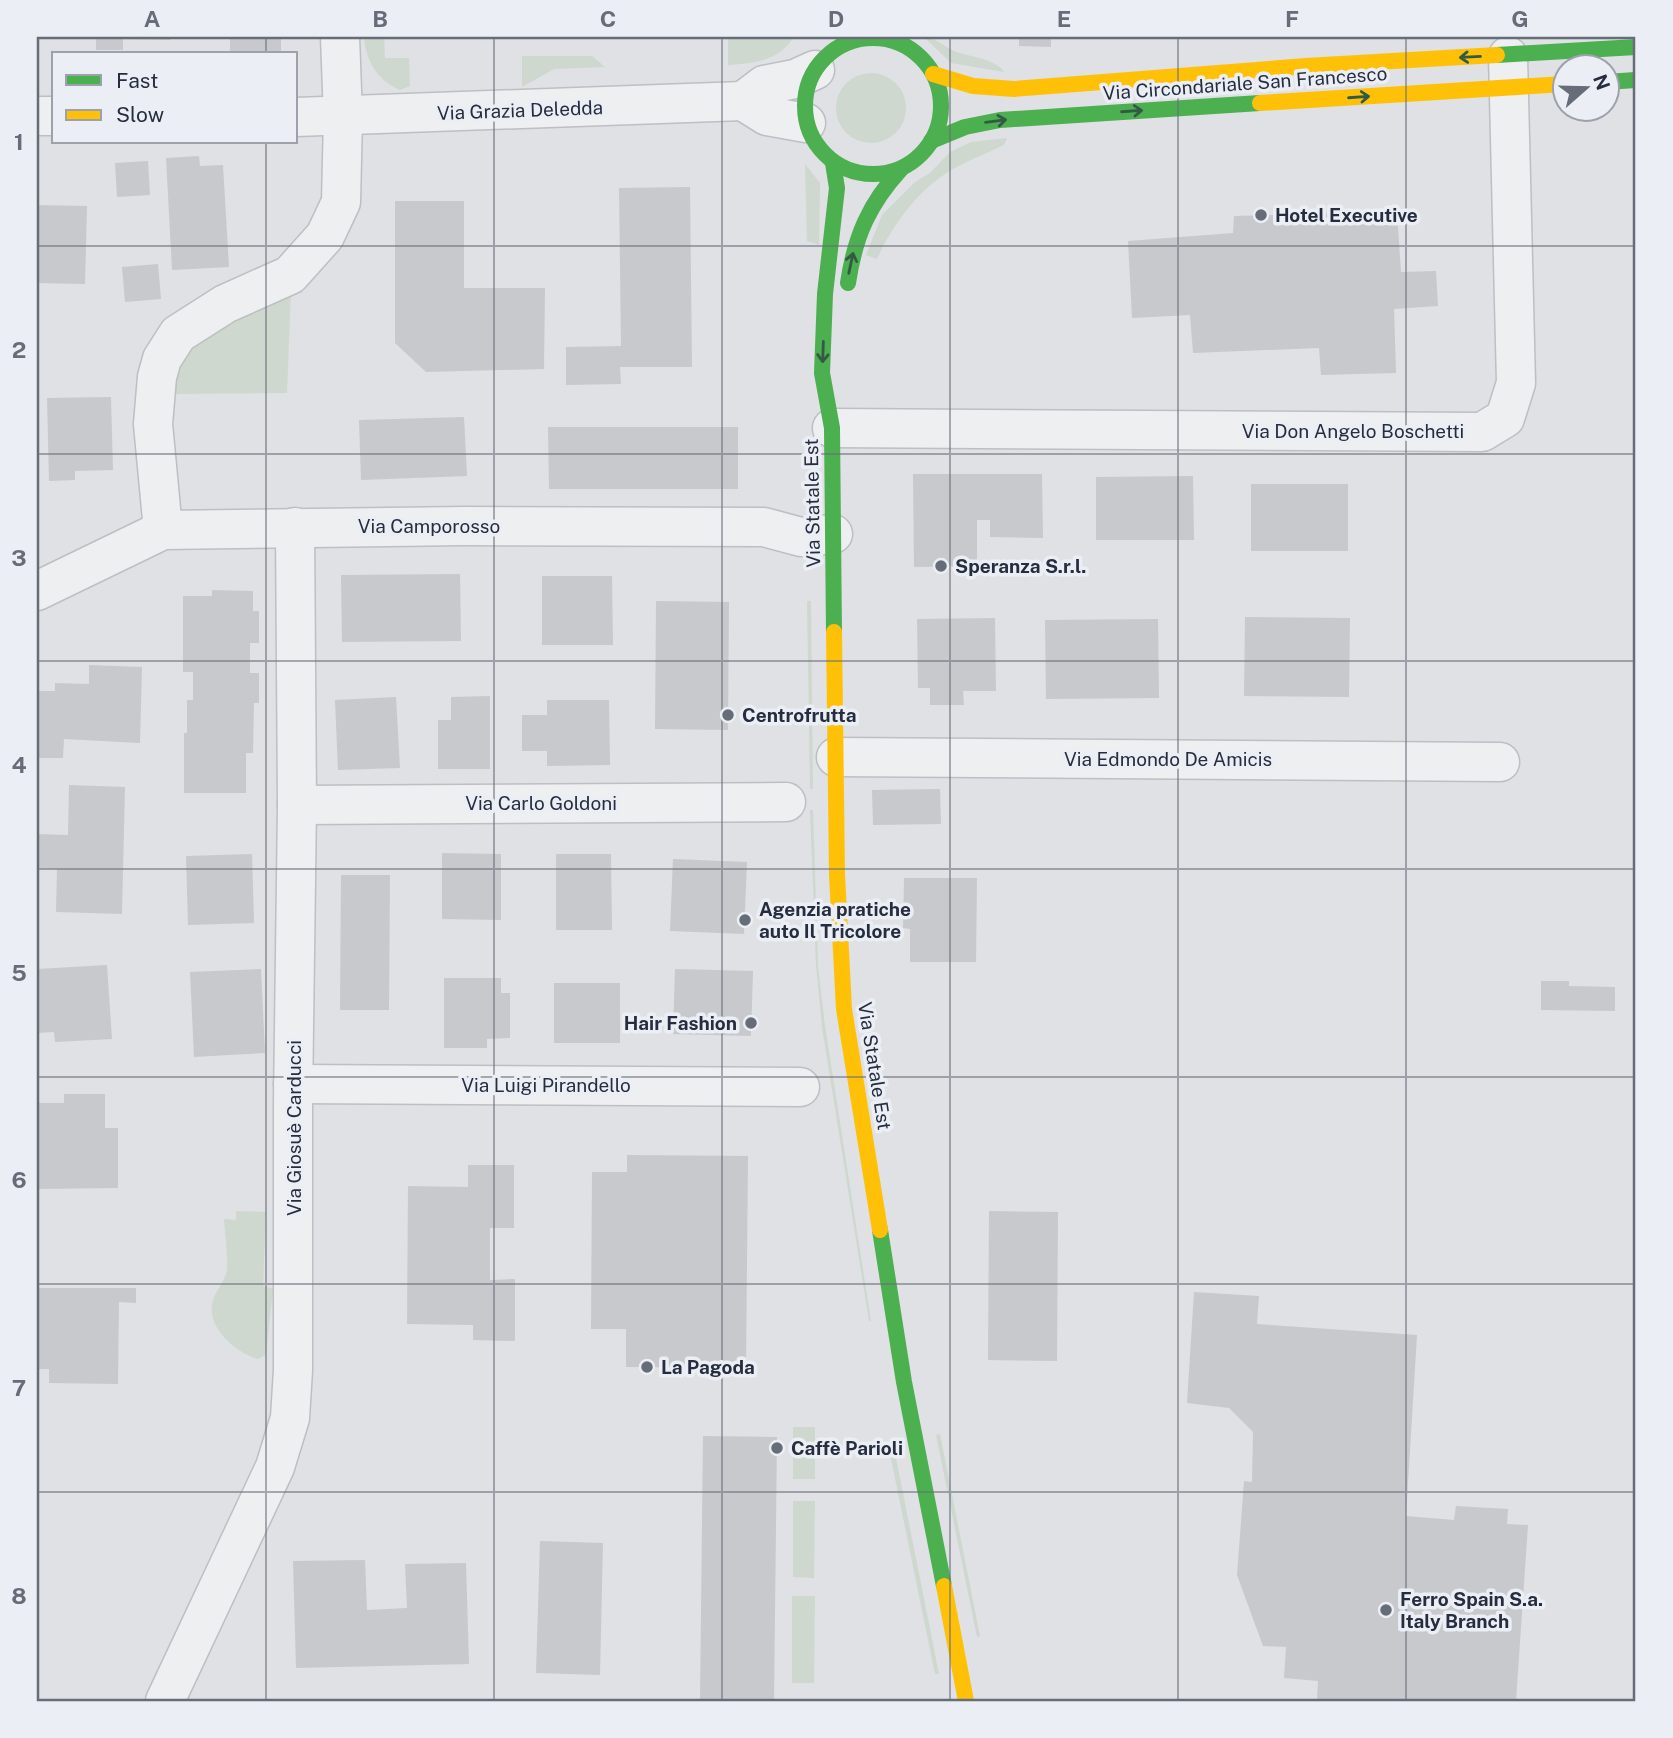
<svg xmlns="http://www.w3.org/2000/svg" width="1673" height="1738" font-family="'Public Sans',sans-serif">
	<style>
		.green { fill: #ced8ce }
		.building { fill: #c7c9cc }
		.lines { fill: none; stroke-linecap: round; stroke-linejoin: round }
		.street-casing { stroke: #bdbfc2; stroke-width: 41 }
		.street { stroke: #edeff1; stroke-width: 38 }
		.fast { stroke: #4caf50; stroke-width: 16 }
		.slow { stroke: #ffc107; stroke-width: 16 }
		.oneway { stroke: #335a44 }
		.grid { fill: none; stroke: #666c78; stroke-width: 2; stroke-opacity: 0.55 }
		.poi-dot { fill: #666c78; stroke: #ebeff5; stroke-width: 2.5 }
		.labels { text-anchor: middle; stroke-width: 7; stroke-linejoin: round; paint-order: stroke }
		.street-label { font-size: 19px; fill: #252d3e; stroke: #ebeff5 }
		.poi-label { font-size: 19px; font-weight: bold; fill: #252d3e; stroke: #ebeff5; text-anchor: start }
		.neatline { fill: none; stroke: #666c78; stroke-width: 2.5 }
		.grid-label { font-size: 23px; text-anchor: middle; font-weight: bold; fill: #666c78 }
	</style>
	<rect width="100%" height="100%" fill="#dfe1e4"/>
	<g class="green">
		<path d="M364,37H384L385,58H409L410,86L400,90C377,80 366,61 364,37Z"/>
		<path d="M728,37H794C778,61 756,63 728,65Z"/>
		<path d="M924,37C935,37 943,46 954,51C968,57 995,58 1004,72L951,63Z"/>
		<polygon points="522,56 592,56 605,67 554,69 522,87"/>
		<circle cx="871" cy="108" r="35"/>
		<path d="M1007,138L1004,145C985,154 963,162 945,174C915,194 892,226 877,259L866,255L882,215L915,182L930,173L950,152L971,142Z"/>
		<polygon points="805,164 820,183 819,245 807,241"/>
		<polygon points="291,290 287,393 171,394 183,354 201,332"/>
		<polygon points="807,601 811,601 813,789 810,789"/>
		<polygon points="810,810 813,810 818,966 825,1026 871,1321 869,1321 822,1027 816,965"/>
		<path d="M236,1211L266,1212L263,1286L273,1289L266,1355L258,1359C236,1353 208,1329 212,1304C214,1292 226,1281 227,1269C228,1253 225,1235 224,1219L236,1220Z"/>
		<rect x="793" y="1427" width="22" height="52"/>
		<polygon points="940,1434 980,1636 977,1637 936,1435"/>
		<polygon points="893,1443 939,1674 935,1674 888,1444"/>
		<polygon points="793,1501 815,1501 814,1578 793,1577"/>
		<polygon points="792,1596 815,1596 814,1683 792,1683"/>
	</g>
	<g class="building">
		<polygon points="96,37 170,37 170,40 123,39 123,50 96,50"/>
		<rect x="230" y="37" width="51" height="17"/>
		<polygon points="1019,37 1051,37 1051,47 1019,46"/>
		<polygon points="199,156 200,166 223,165 229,267 172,270 166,158"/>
		<polygon points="148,161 150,195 117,197 115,163"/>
		<polygon points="690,187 692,367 620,367 621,384 566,385 566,347 621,346 619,188"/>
		<polygon points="395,201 464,201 464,288 545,288 544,369 426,372 395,343"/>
		<polygon points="37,205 87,206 85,284 37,283"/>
		<polygon points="1397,212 1401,272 1436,271 1438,306 1394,309 1396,373 1321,375 1319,348 1193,353 1190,315 1132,318 1128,241 1233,233 1234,216"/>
		<polygon points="158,264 161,299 125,302 122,267"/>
		<polygon points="111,397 113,470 75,471 75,480 49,481 47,398"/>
		<polygon points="464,417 467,476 361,480 359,420"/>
		<polygon points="548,427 738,427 738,489 549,489"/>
		<polygon points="913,474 1042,474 1043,538 990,537 990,520 977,520 977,566 914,567"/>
		<polygon points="1193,476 1194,540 1096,540 1096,477"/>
		<rect x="1251" y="484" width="97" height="67"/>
		<polygon points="460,574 461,641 342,642 341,575"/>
		<polygon points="542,576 612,576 613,645 542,645"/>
		<polygon points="212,590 253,591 253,611 259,611 259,643 250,643 250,673 259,673 259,703 254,703 253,753 246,753 246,793 184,793 184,733 187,733 187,700 193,700 193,672 183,672 183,596 212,596"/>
		<polygon points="656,601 729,602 728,730 655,729"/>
		<polygon points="1245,617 1350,618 1349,697 1244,696"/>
		<polygon points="995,618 996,691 963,691 964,705 930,705 930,688 918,688 917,619"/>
		<polygon points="1158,619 1159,698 1046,699 1045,620"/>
		<polygon points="89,665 142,667 140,743 64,739 63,758 37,758 37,691 55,691 55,683 89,684"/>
		<polygon points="490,696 490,769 438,769 438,720 451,720 451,697"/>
		<polygon points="396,697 400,768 338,770 335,700"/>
		<polygon points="547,700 609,700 610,765 547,766 547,751 522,751 522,715 547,715"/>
		<polygon points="69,785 125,787 122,914 56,912 57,869 37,868 37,834 68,835"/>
		<polygon points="940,789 941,824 873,825 872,790"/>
		<polygon points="442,853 501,854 501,920 442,919"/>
		<polygon points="252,854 254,923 188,925 186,856"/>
		<polygon points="556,854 611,854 612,930 556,930"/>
		<polygon points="673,859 747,862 744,934 670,931"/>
		<polygon points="341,875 390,875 389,1010 340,1010"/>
		<polygon points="904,878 977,878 976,962 910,962 910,929 903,928"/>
		<polygon points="107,965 112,1039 55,1042 54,1032 37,1033 37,969"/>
		<polygon points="261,969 265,1053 194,1057 190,972"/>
		<polygon points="675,969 753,971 751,1036 673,1034"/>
		<polygon points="444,978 501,978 501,993 510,993 510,1038 487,1039 487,1048 444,1048"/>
		<polygon points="1541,981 1569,981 1569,986 1615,987 1615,1011 1541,1010"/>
		<rect x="554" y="983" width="66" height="60"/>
		<polygon points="64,1094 105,1094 105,1128 118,1128 118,1188 37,1189 37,1103 64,1103"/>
		<polygon points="627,1155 748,1156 746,1368 626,1367 626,1329 591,1329 592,1172 627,1172"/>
		<polygon points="468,1165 514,1165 514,1228 490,1228 490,1280 515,1279 515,1341 473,1340 473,1325 407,1324 408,1186 468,1187"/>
		<polygon points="989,1211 1058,1212 1057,1361 988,1360"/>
		<polygon points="39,1288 136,1288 136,1303 119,1302 118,1384 49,1383 49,1369 38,1369"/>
		<polygon points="1194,1292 1259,1296 1257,1324 1417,1335 1406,1516 1454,1520 1456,1506 1508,1509 1507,1524 1528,1525 1516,1701 1317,1701 1318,1681 1284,1678 1286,1647 1263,1646 1237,1575 1244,1481 1252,1482 1253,1432 1229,1408 1187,1403"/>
		<polygon points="703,1436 777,1437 774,1701 700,1701"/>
		<polygon points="540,1541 603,1543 600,1675 536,1673"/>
		<polygon points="365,1560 367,1610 407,1608 405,1564 466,1563 469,1664 296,1668 293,1561"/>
	</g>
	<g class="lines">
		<g class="street-casing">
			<g id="street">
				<polyline points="743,101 767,116 806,123"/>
				<polyline points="37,116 54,116"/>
				<polyline points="296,117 743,101 764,85 795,79 815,70"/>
				<polyline points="832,428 1482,432 1505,418 1516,383 1508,56"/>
				<polyline points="163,530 153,424 157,377 162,359 178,334 225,304 290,275 325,236 341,202 343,117 340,37"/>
				<polyline points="37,591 163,530 465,526 764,527 801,537 833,534"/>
				<polyline points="836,757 1500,762"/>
				<polyline points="297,805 786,802"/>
				<polyline points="293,1084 800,1087"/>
				<polyline points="165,1701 275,1467 290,1418 293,1370 293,1102 297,805 295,527"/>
			</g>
		</g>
		<use href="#street" class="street"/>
		<g class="fast">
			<circle cx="873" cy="106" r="68"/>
			<polyline points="1497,55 1636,47"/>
			<polyline points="1606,82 1636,80"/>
			<polyline points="931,141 965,127 1000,120 1260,103"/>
			<polyline points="833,163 837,188 825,294 822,373 832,428 834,632"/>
			<path d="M848,283C855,236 869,204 901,169"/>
			<polyline points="880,1230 904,1382 944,1586"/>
		</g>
		<g class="slow">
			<polyline points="933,74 973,86 1014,89 1306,66 1497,55"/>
			<polyline points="1260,103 1564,84"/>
			<polyline points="834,632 837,875 844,1009 880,1230"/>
			<polyline points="944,1586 966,1701"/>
		</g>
	</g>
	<defs><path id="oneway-shaft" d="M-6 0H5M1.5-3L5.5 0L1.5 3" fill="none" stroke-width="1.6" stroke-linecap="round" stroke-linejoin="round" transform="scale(1.75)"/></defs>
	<g class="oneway">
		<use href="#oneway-shaft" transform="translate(1470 57) rotate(177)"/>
		<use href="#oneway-shaft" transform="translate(1359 97) rotate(-4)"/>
		<use href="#oneway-shaft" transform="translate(1132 111) rotate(-4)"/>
		<use href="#oneway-shaft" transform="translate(996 121) rotate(-7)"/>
		<use href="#oneway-shaft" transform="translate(851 263) rotate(-78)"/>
		<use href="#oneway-shaft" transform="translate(823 352) rotate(92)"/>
	</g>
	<path class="grid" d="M266,37V54M494,37V1701M722,37V1701M950,37V1701M1178,37V1701M1406,37V1701M266,142V1701M37,246H1636M37,454H1636M37,661H1636M37,869H1636M37,1077H1636M37,1284H1636M37,1492H1636"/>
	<g class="poi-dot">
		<circle cx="1261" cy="215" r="7"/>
		<circle cx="941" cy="566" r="7"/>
		<circle cx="728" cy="715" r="7"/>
		<circle cx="745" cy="920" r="7"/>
		<circle cx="751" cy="1023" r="7"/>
		<circle cx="647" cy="1367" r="7"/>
		<circle cx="777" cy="1448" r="7"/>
		<circle cx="1386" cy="1610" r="7"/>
	</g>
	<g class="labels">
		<g class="street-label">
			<text transform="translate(1245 83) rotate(-4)" y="7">Via Circondariale San Francesco</text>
			<text transform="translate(520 110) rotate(-2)" y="7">Via Grazia Deledda</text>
			<text x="1353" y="438">Via Don Angelo Boschetti</text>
			<text transform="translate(812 503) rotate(-91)" y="7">Via Statale Est</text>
			<text x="429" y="533">Via Camporosso</text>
			<text x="1168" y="766">Via Edmondo De Amicis</text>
			<text x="541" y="810">Via Carlo Goldoni</text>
			<text transform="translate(875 1066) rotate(81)" y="7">Via Statale Est</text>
			<text x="546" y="1092">Via Luigi Pirandello</text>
			<text transform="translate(294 1128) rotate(-90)" y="7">Via Giosuè Carducci</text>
		</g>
		<g class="poi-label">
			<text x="1275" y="222">Hotel Executive</text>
			<text x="955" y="573">Speranza S.r.l.</text>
			<text x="742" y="722">Centrofrutta</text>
			<text x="759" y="916">Agenzia pratiche<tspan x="759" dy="22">auto Il Tricolore</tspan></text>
			<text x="737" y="1030" text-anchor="end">Hair Fashion</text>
			<text x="661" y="1374">La Pagoda</text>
			<text x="791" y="1455">Caffè Parioli</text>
			<text x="1400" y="1606">Ferro Spain S.a.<tspan x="1400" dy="22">Italy Branch</tspan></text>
		</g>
	</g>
	<rect width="1673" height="1738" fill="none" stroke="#ebeff5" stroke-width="77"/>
	<rect x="52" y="52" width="245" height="91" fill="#ebeff5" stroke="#9ca1ac" stroke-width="2"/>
	<rect x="66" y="75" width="35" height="10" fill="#4caf50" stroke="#9ca1ac" stroke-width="2"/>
	<text x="116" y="88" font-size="21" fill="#252d3e">Fast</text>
	<rect x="66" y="110" width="35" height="10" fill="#ffc107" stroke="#9ca1ac" stroke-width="2"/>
	<text x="116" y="122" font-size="21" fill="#252d3e">Slow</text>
	<g transform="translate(1586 88) rotate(70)"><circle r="33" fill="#ebeff5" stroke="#9ca1ac" stroke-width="2"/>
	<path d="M0-5L12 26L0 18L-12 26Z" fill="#666c78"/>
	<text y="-10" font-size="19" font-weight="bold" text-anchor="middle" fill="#252d3e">N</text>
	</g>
	<rect x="38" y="38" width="1596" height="1662" class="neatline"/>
	<g class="grid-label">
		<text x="152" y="27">A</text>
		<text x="380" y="27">B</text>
		<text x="608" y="27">C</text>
		<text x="836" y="27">D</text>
		<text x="1064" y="27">E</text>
		<text x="1292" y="27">F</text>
		<text x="1520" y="27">G</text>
		<text x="19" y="150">1</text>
		<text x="19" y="358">2</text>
		<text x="19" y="566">3</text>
		<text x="19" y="773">4</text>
		<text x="19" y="981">5</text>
		<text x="19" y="1188">6</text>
		<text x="19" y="1396">7</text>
		<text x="19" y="1604">8</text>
	</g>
</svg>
